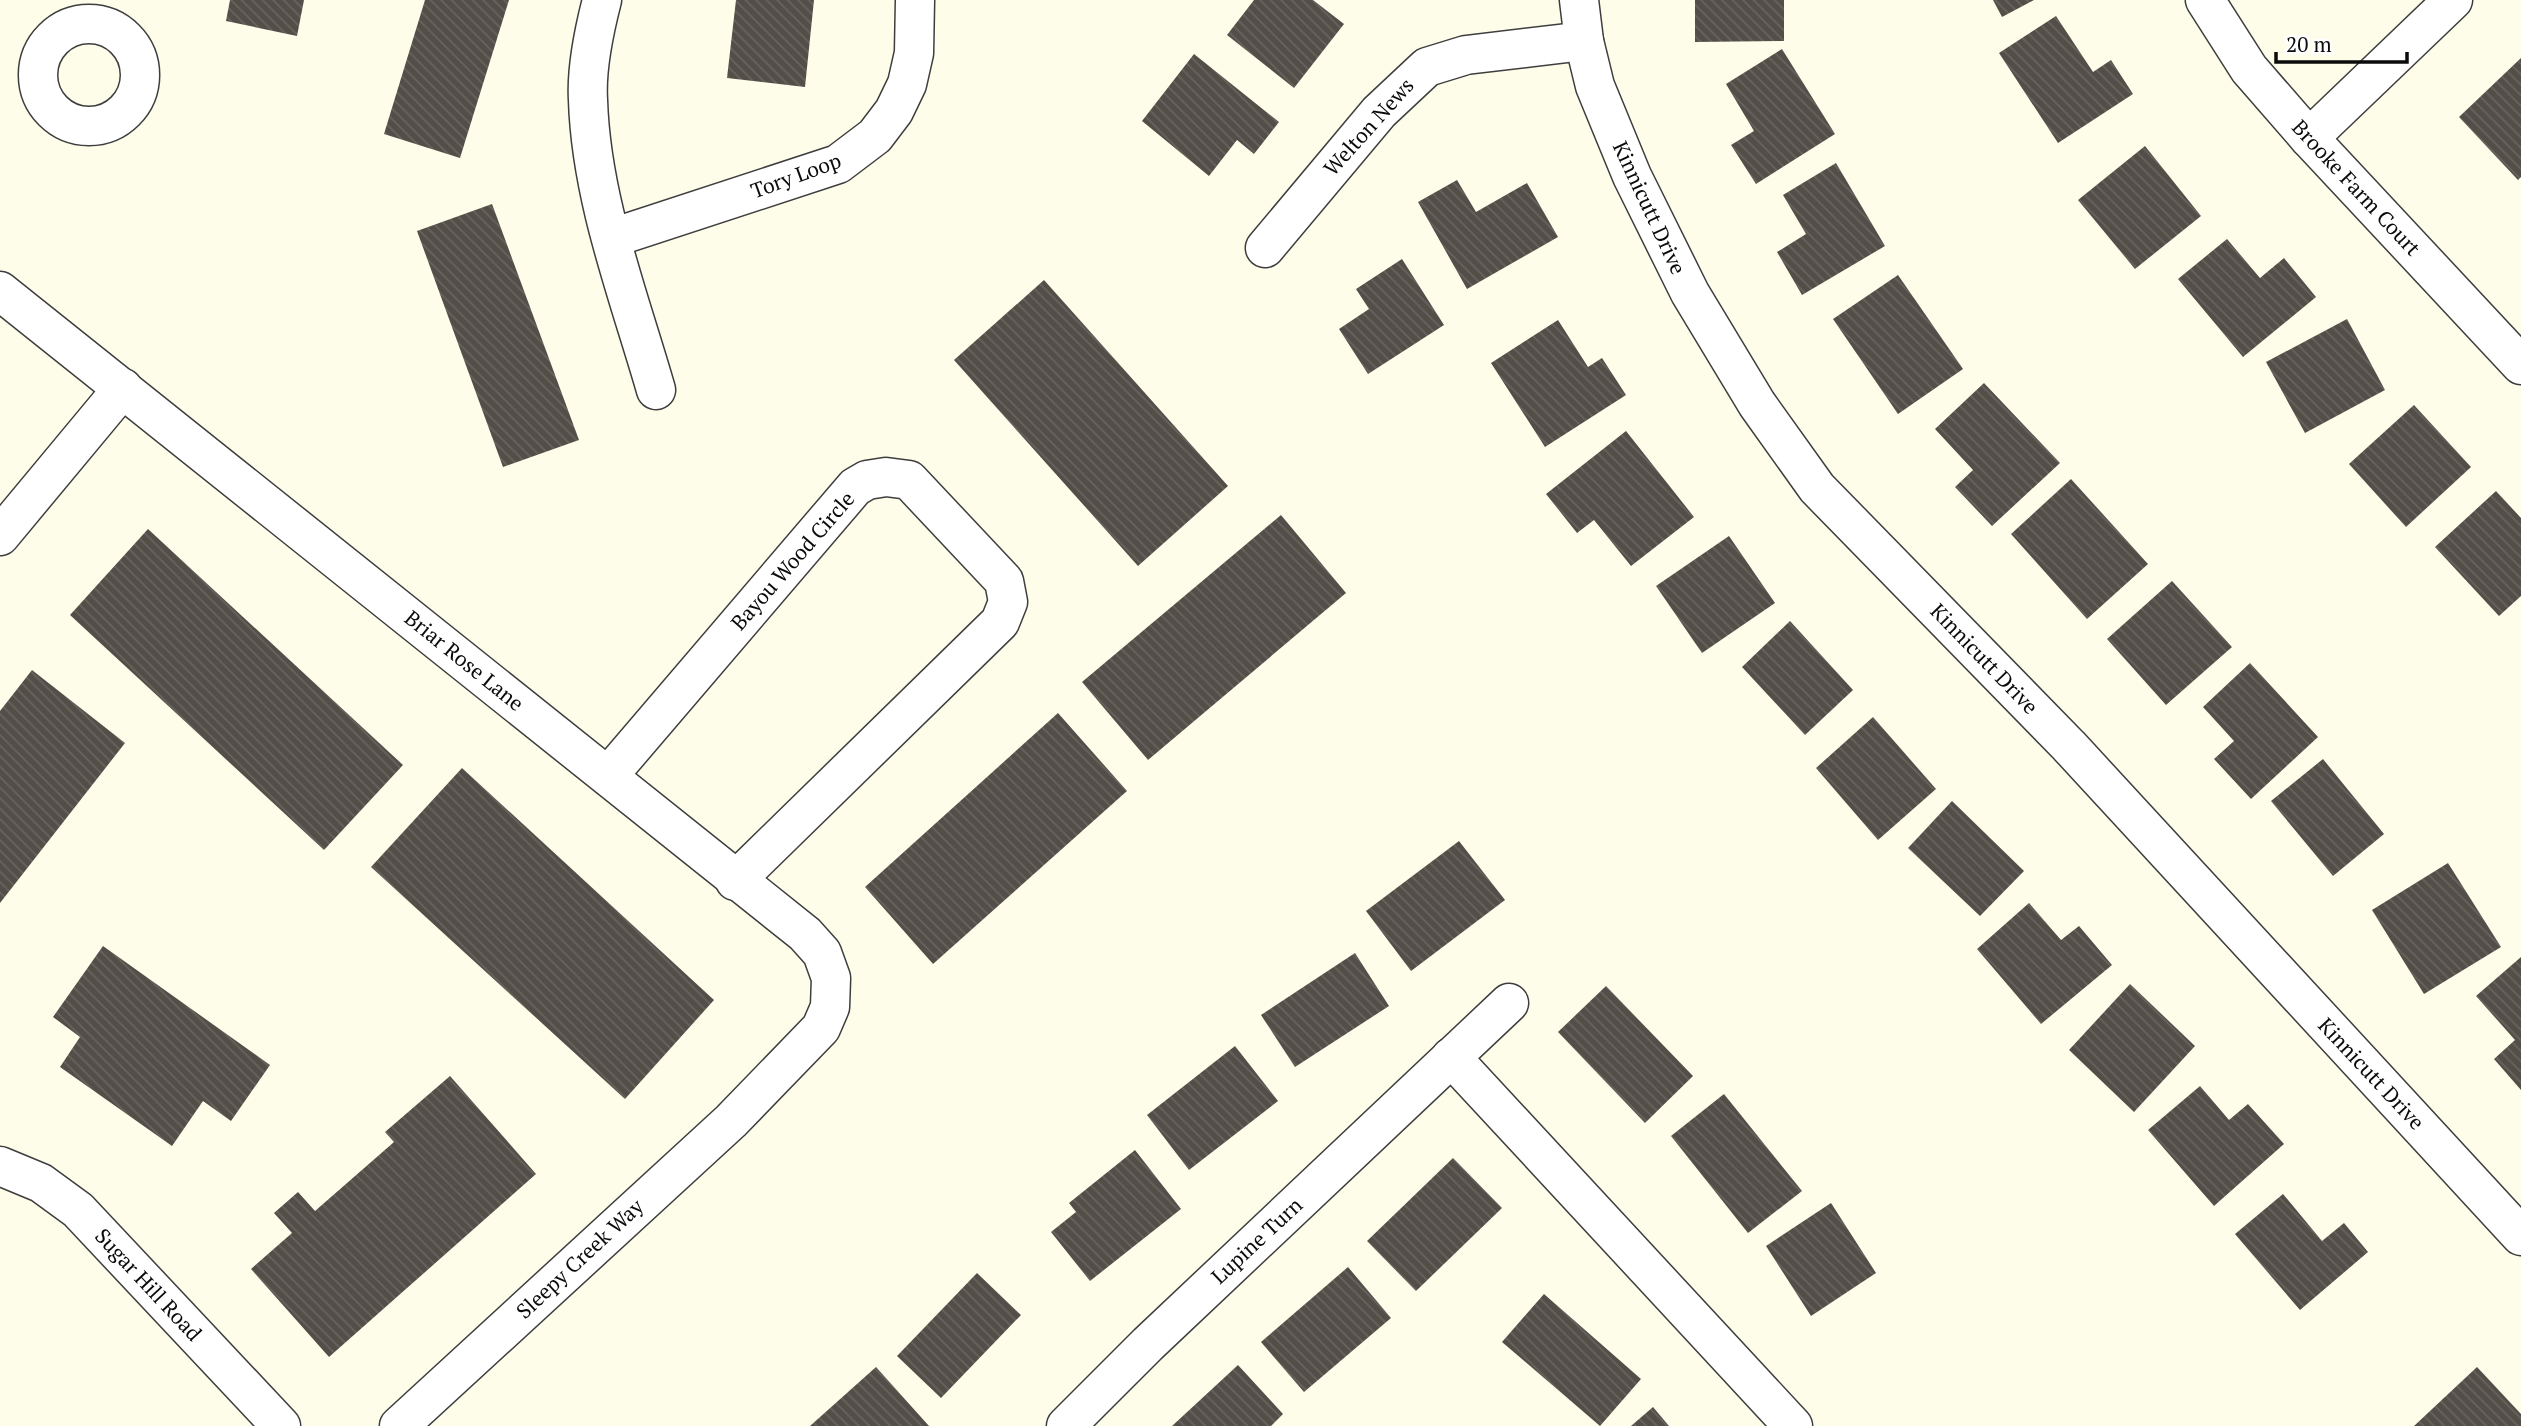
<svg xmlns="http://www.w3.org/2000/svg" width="2521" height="1426" font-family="'PT Serif',serif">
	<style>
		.building { fill: url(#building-back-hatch) }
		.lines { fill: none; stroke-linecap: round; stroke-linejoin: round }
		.minor-casing { stroke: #3e3e3e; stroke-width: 41 }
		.minor { stroke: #fff; stroke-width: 38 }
		.labels { text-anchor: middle; stroke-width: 7; stroke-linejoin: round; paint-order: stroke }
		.street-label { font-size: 21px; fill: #0b0b0b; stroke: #fff }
	</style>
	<defs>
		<pattern id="building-back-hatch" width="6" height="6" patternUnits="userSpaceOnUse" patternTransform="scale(1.75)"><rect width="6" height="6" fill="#534e48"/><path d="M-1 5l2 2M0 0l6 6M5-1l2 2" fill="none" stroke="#67635e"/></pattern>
	</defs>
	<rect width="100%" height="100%" fill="#fefdea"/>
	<g class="building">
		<polygon points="230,0 304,0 297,36 226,21"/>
		<polygon points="425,0 509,0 460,158 384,134"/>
		<polygon points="736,0 814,0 805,87 727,78"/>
		<polygon points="1254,0 1313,0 1344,24 1294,88 1227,35"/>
		<polygon points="1695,0 1784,0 1784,41 1695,42"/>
		<polygon points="1993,0 2034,0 2002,17"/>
		<polygon points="2056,16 2093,72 2111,60 2133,94 2058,143 1999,53"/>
		<polygon points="1782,49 1835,134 1756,184 1731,145 1754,131 1726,84"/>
		<polygon points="1194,54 1279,122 1254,154 1237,140 1209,176 1142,121"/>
		<polygon points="2521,58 2521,177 2518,180 2459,117"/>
		<polygon points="2145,146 2201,216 2135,269 2078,200"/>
		<polygon points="1836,163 1885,246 1802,295 1777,252 1806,234 1783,195"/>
		<polygon points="1457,180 1476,212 1527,183 1558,237 1467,289 1418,202"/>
		<polygon points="492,204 579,440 503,467 417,231"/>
		<polygon points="2227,239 2260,278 2284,258 2316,297 2243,357 2178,279"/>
		<polygon points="1402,259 1444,325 1368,374 1339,329 1369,309 1356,289"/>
		<polygon points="1898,275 1963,369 1898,414 1833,319"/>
		<polygon points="1044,280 1228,486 1138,566 954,360"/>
		<polygon points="2347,319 2385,390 2305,433 2266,362"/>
		<polygon points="1558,320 1588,367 1602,358 1626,395 1545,447 1491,363"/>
		<polygon points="1984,383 2060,463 1992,526 1955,487 1973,470 1935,429"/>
		<polygon points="2414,405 2471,467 2406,527 2349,464"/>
		<polygon points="1626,431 1694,517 1631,566 1594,520 1577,533 1546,494"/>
		<polygon points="2071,479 2148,564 2087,619 2011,534"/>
		<polygon points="2496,491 2521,518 2521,596 2499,616 2435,547"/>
		<polygon points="1281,515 1346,593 1148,760 1082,682"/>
		<polygon points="148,529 403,765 324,850 70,615"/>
		<polygon points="1729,536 1775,603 1702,653 1656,586"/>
		<polygon points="2172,581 2232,647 2166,705 2107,639"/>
		<polygon points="1790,621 1853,690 1805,735 1742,667"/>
		<polygon points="2250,663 2318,737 2251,799 2214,759 2234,741 2203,707"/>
		<polygon points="32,670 125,743 0,903 0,711"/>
		<polygon points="1058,713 1127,791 933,964 865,887"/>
		<polygon points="1873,717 1936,789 1878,840 1816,768"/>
		<polygon points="2323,759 2384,834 2333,876 2271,801"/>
		<polygon points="462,768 714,1000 625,1099 371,867"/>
		<polygon points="1952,801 2024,871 1980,916 1908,848"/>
		<polygon points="1459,841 1505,900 1411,971 1366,911"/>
		<polygon points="2448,863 2501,947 2424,994 2372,910"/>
		<polygon points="2029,903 2061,940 2079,926 2112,965 2041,1024 1977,949"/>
		<polygon points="103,946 270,1065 231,1121 203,1101 172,1146 60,1067 80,1037 53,1017"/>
		<polygon points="1355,953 1389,1006 1295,1067 1261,1015"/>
		<polygon points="2521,957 2521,1090 2494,1059 2515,1040 2476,996"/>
		<polygon points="2130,984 2195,1046 2134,1112 2069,1050"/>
		<polygon points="1606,986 1693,1076 1645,1123 1558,1032"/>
		<polygon points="1235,1046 1278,1101 1189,1170 1147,1115"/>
		<polygon points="450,1076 536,1174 329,1357 251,1269 292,1233 274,1213 298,1192 315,1211 394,1142 385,1132"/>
		<polygon points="2200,1086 2229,1120 2248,1104 2284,1144 2214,1206 2148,1130"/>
		<polygon points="1724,1094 1802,1191 1748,1233 1671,1136"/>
		<polygon points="1135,1150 1181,1209 1090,1281 1051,1232 1076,1212 1069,1203"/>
		<polygon points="1453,1158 1502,1208 1416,1291 1367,1241"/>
		<polygon points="2283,1194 2322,1241 2344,1223 2368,1252 2300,1310 2235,1234"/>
		<polygon points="1831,1203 1876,1273 1811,1316 1766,1246"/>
		<polygon points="1348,1267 1391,1318 1304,1392 1261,1342"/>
		<polygon points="977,1273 1021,1315 941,1398 897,1356"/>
		<polygon points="1544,1294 1641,1379 1600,1426 1502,1342"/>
		<polygon points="1238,1365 1283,1414 1271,1426 1172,1426"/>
		<polygon points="876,1367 929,1426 810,1426"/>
		<polygon points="2477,1367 2521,1414 2521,1426 2414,1426"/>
		<polygon points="1653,1407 1669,1426 1631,1426"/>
	</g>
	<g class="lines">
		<g class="minor-casing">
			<g id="minor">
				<path d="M602,0C594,31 586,68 588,100C591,199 629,296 656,390"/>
				<polyline points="1579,0 1584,41 1595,86 1632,176 1690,293 1757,404 1817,488 2069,746 2521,1236"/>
				<polyline points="2205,0 2249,69 2309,138 2521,365"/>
				<circle cx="89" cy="75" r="51"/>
				<polyline points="2309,138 2453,0"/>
				<polyline points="612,238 838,164 875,136 894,111 907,84 914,53 915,0"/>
				<polyline points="1265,248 1379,112 1427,67 1466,55 1584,41"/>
				<polyline points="0,291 805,934 822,953 831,978 830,1007 821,1028 731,1121 399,1426"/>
				<polyline points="0,536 123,388"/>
				<polyline points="608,776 855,487 867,480 886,477 909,480 1004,581 1008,602 1000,622 735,881"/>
				<polyline points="1451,1057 1793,1426"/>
				<polyline points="0,1166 41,1183 78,1210 281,1426"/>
				<polyline points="1066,1426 1148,1344 1509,1003"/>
			</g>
		</g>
		<use href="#minor" class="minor"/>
	</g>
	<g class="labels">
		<g class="street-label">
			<text transform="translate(1369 127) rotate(-48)" y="7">Welton News</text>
			<text transform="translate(796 176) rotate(-20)" y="7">Tory Loop</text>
			<text transform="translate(2356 188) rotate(47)" y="7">Brooke Farm Court</text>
			<text transform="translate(1649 208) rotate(65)" y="7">Kinnicutt Drive</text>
			<text transform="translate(793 561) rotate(-49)" y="7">Bayou Wood Circle</text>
			<text transform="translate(1984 659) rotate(46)" y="7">Kinnicutt Drive</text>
			<text transform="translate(464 661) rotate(39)" y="7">Briar Rose Lane</text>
			<text transform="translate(2371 1074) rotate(47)" y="7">Kinnicutt Drive</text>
			<text transform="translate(1257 1241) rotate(-43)" y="7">Lupine Turn</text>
			<text transform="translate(580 1259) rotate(-43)" y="7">Sleepy Creek Way</text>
			<text transform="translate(148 1285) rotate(47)" y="7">Sugar Hill Road</text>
		</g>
	</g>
	<path d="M2276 52v10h131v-10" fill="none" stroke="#0b0b0b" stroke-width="3.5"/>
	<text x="2286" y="52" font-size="21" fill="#0b0b0b" stroke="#ffffff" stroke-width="5" paint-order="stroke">20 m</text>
</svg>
